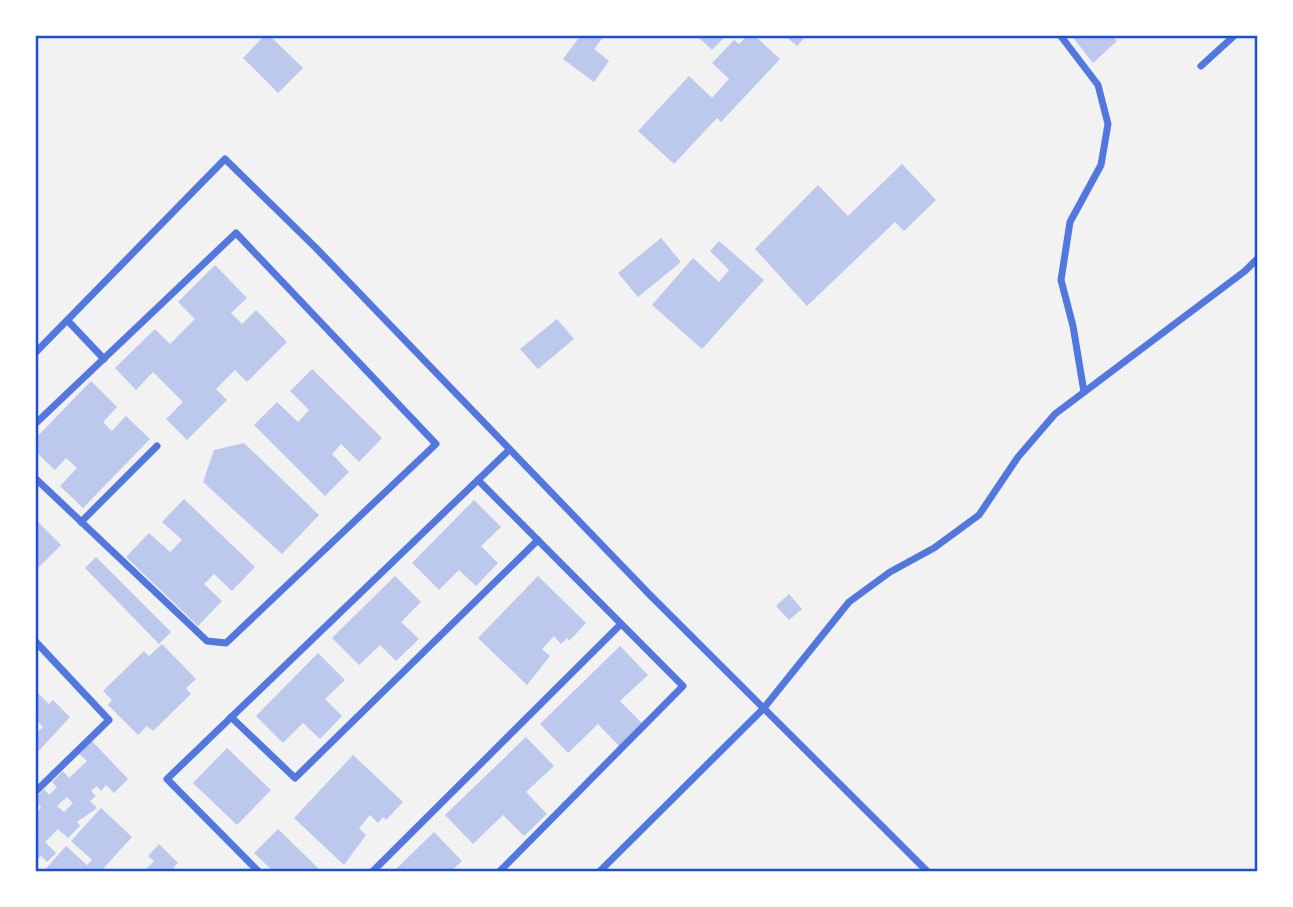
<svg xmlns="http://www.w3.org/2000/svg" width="1293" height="907" font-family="Barlow,sans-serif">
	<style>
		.building { fill: #bdc9ec; fill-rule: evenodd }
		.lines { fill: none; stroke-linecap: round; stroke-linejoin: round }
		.minor { stroke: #5277de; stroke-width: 7 }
		.neatline { fill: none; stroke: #1d4ed8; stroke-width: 2.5 }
	</style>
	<rect width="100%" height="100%" fill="#f2f2f2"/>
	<g class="building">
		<polygon points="265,35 269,35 303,68 278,93 243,58"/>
		<polygon points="581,35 605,35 594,49 609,61 594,82 563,59"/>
		<polygon points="696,35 727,35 712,50"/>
		<polygon points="748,35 754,35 780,59 721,122 717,118 674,164 638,131 689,76 712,98 729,79 712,63 734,40 739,44"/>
		<polygon points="784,35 807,35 797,46"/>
		<polygon points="1071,35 1111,35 1117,41 1093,63"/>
		<polygon points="902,164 936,200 904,231 895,222 807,306 755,249 818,185 848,216"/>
		<polygon points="661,238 681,262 638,297 618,273"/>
		<polygon points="719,241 764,280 702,349 652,305 693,258 719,282 729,270 710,251"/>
		<polygon points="215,265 247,298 231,313 242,324 256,310 287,342 247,382 235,370 216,389 227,400 187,440 166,419 183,402 153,372 136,390 115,368 155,329 170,344 195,319 178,302"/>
		<polygon points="557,319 574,339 538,369 520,349"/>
		<polygon points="312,369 382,438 359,462 341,444 332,454 349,472 325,496 254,425 277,402 298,422 309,410 290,391"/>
		<polygon points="91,381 117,407 103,422 112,431 126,416 150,439 83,508 60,486 77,468 66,458 55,470 35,451 35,439"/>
		<polygon points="244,443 319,515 282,554 203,482 214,450"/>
		<polygon points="184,499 255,567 232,591 214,574 204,584 222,601 198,626 126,557 149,533 170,552 182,540 162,522"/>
		<polygon points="474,500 501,527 481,546 498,563 476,586 459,570 439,590 412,563"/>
		<polygon points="35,519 61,545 35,571"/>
		<polygon points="96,557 171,632 159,644 85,568"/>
		<polygon points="395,576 421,602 401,622 419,639 396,661 380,645 359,665 332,638"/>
		<polygon points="538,576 586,623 569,641 567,638 561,644 554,636 542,649 550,656 527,685 478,638"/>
		<polygon points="789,594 802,609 789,620 776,606"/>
		<polygon points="162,644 196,679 186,688 191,694 153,731 147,726 138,735 108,705 112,700 103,691 144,651 149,656"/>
		<polygon points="620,646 648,675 620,701 642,723 619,746 598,724 568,753 540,724"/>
		<polygon points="318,653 345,680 325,699 342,716 320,739 303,723 283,743 256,716"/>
		<polygon points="35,690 49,704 53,700 70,717 35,755 35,734 43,727 35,719"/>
		<polygon points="526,737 554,766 526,792 547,814 524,836 503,815 473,844 445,815"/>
		<path d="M92,741L128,779L114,793L106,785L101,791L97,786L91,791L96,796L90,801L97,808L77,822L80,826L68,838L58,829L45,842L56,853L47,862L41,856L35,861V813L41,808L35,798L44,789L49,795L57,787L52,782L63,771L69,778L87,761L79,754ZM67,797L73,803L64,812L57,806Z"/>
		<polygon points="227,748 271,790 237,825 193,783"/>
		<polygon points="353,755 403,802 386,820 383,817 378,823 370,815 359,828 366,835 344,865 294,818"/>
		<polygon points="101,808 132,837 100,872 43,872 66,846 87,865 92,860 71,841"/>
		<polygon points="278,829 322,872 274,872 254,853"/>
		<polygon points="434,832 462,861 450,872 393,872"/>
		<polygon points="159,844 178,863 173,868 177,872 143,872 154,861 148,856"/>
	</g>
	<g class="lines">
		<g class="minor">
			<polyline points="1060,35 1098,85 1108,124 1101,165 1070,222 1061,280 1073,326 1084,392"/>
			<polyline points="1201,66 1235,35"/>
			<polyline points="68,321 104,359"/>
			<polyline points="35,353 225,159 316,248 650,595 928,872"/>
			<polyline points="35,424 236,233 436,444 226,643 207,641 35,478"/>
			<polyline points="478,480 683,686 499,872"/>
			<polyline points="81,522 157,446"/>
			<polyline points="35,641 109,720 35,792"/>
			<polyline points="231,717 295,778 538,540"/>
			<polyline points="259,872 167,779 508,451"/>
			<polyline points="372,872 620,625"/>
			<polyline points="599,872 763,709 849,602 890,572 934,548 979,515 1018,457 1055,414 1245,271 1258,258"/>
		</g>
	</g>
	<rect width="1293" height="907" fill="none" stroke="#ffffff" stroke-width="74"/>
	<rect x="37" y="37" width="1219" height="833" class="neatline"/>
</svg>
